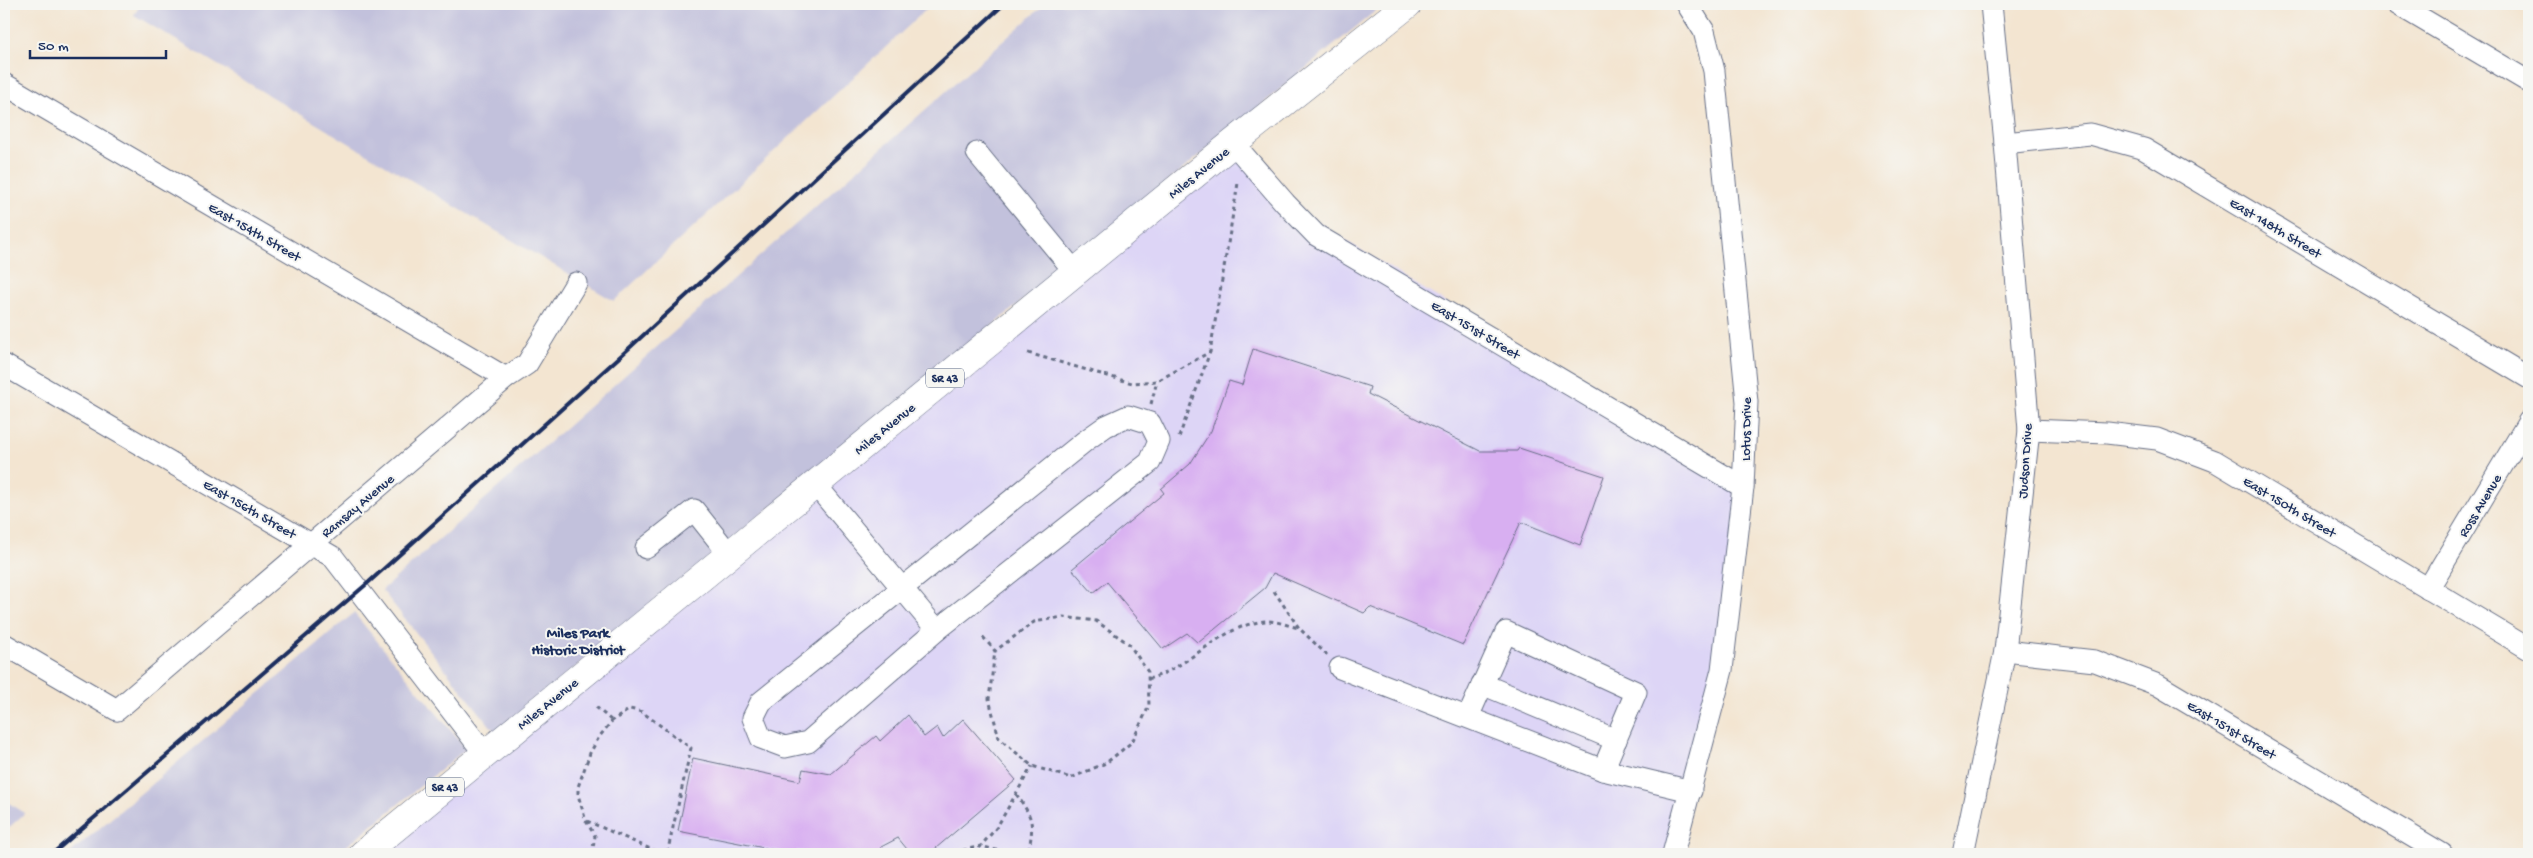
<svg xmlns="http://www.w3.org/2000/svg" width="2533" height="858" font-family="'Gochi Hand',sans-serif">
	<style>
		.built { fill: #ddd5f6 }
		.industrial { fill: #c2c1dc }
		.building { fill: #d8aff1 }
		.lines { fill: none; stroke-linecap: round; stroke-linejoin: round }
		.minor-casing { stroke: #676f86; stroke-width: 23 }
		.major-casing { stroke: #676f86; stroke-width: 29 }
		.path { stroke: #676f86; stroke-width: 3; stroke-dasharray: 4 4; stroke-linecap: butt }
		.minor { stroke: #fff; stroke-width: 21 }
		.major { stroke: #fff; stroke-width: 28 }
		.rail { stroke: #1b2f5e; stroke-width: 4 }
		.labels { text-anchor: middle; stroke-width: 4; stroke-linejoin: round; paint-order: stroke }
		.shield { fill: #f6f6f2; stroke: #5d6b8a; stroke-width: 1 }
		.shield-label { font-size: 12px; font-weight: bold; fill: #1b2f5e }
		.street-label { font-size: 14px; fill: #1b2f5e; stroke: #f6f6f2 }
		.neighbourhood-label { font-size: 15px; font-weight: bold; fill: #1b2f5e; stroke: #f6f6f2 }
	</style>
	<rect width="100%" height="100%" fill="#f6f6f2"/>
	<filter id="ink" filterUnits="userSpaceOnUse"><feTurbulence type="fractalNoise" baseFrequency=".02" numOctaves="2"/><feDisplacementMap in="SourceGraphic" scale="10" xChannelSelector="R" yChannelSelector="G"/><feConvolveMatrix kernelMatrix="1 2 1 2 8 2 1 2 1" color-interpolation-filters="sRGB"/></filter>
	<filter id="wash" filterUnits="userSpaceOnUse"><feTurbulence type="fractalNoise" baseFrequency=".0096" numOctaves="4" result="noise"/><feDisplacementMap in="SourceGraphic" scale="20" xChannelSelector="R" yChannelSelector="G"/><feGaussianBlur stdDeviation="1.12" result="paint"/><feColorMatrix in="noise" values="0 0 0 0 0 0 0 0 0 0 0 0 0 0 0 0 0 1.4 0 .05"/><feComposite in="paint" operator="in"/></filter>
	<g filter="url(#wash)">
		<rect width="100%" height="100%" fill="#f3e5d1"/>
		<polygon class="built" points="1233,143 1285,203 1743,487 1722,670 1673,854 364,854"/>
		<g class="industrial">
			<polygon points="141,4 932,4 614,301 134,15"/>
			<polygon points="1045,4 1384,4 496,733 382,590"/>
			<polygon points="354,613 466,749 337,854 69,854"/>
			<polygon points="4,800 25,813 4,832"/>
		</g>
		<g id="blocks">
			<g class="building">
				<polygon points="1253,349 1370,387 1368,394 1480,451 1517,451 1519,448 1604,476 1580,545 1521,522 1463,645 1370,607 1364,613 1273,573 1265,588 1198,643 1187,633 1163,649 1107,582 1093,593 1072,569 1164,493 1161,489 1190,464 1211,431 1229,381 1242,385"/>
				<polygon points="908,715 924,737 937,727 943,738 963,719 1016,780 929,854 911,854 898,838 881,847 880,854 855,854 846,851 846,854 815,854 797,850 799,854 795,854 678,831 693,758 800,781 803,769 831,774 876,736 880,741"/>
			</g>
		</g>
	</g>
	<g filter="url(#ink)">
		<use href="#blocks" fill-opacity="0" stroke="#676f86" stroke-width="1"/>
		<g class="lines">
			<g class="minor-casing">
				<g id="minor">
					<polyline points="2397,4 2529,82"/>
					<polyline points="4,84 506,378"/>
					<polyline points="1233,143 1285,203 1316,235 1743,487"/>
					<polyline points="2005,143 2090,134 2144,149 2529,378"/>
					<polyline points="977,153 1075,272"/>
					<polyline points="4,365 333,557 485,754"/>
					<polygon points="1128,416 1150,423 1159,441 1150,462 937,630 808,742 785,747 761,738 753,718 761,702 1085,441 1106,426"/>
					<polyline points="2029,430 2107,433 2157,439 2215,461 2529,649"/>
					<polyline points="815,484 937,630"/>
					<polyline points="646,548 694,510 729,554"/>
					<polyline points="2428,589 2529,421"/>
					<polyline points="4,644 117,710 506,378 527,364 576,283"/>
					<polyline points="2005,651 2095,661 2158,685 2442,854"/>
					<polyline points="1340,668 1603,770 1691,791"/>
					<polyline points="1482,684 1616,740"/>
					<polyline points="1468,717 1506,632 1636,692 1603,770"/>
					<polyline points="1673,854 1722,670 1743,487 1747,402 1714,71 1704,31 1687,4"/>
					<polyline points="1963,854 2005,651 2029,430 2005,143 1991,4"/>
				</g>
			</g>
			<g class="major-casing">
				<polyline id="major" points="363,854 1233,143 1408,4"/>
			</g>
			<g class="path">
				<polyline points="1028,353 1132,383 1157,381 1210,352 1238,183"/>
				<polyline points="1151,404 1157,381"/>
				<polyline points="1179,437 1210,352"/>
				<polyline points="1274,591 1299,628 1327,655"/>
				<polyline points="983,637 995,651 989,699 999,738 1032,766 1071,778 1106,763 1132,742 1149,706 1148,672 1129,644 1096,621 1063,617 1034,622 995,651"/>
				<path d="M1148,679C1190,668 1219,626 1265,621C1275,620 1289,626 1299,628"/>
				<polyline points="596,707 612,721"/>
				<path d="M1016,794C1034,819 1034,823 1028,854"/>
				<polyline points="587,821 662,854"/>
				<polyline points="592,854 595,836 586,821 578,795 578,787 590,753 599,737 612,721 630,709 642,712 691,748 667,854"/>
				<polyline points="947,854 981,846 1010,854"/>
				<polyline points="974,854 997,827 1032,766"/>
			</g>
			<use href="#minor" class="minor"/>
			<use href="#major" class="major"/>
			<polyline class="rail" points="52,854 369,582 625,352 1004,4"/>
		</g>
	</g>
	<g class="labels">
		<g class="shield">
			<rect x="926" y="368.5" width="38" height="19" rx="4"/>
			<rect x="426" y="777.5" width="38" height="19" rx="4"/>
		</g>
		<g class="shield-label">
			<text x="945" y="382">SR 43</text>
			<text x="445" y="791">SR 43</text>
		</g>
		<g class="street-label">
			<text transform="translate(1198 172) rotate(-39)" y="5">Miles Avenue</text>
			<text transform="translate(2276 227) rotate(31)" y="5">East 148th Street</text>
			<text transform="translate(255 231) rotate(30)" y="5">East 154th Street</text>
			<text transform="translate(1476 329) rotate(31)" y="5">East 151st Street</text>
			<text transform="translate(884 428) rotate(-39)" y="5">Miles Avenue</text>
			<text transform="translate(1745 429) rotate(-89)" y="5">Lotus Drive</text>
			<text transform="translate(2024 461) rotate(-86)" y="5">Judson Drive</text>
			<text transform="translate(357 505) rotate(-40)" y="5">Ramsay Avenue</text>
			<text transform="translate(2479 505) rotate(-59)" y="5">Ross Avenue</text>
			<text transform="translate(2290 506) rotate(31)" y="5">East 150th Street</text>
			<text transform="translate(250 508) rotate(30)" y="5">East 156th Street</text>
			<text transform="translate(547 703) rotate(-39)" y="5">Miles Avenue</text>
			<text transform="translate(2232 729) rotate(31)" y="5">East 151st Street</text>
		</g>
		<g class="neighbourhood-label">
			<text x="578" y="637">Miles Park<tspan x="578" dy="17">Historic District</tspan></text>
		</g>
	</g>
	<rect width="2533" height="858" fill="none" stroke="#f6f6f2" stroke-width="20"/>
	<path d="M30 50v8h136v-8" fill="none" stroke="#1b2f5e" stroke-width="2.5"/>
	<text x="38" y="50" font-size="15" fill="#1b2f5e" stroke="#f6f6f2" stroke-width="4" paint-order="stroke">50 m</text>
</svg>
